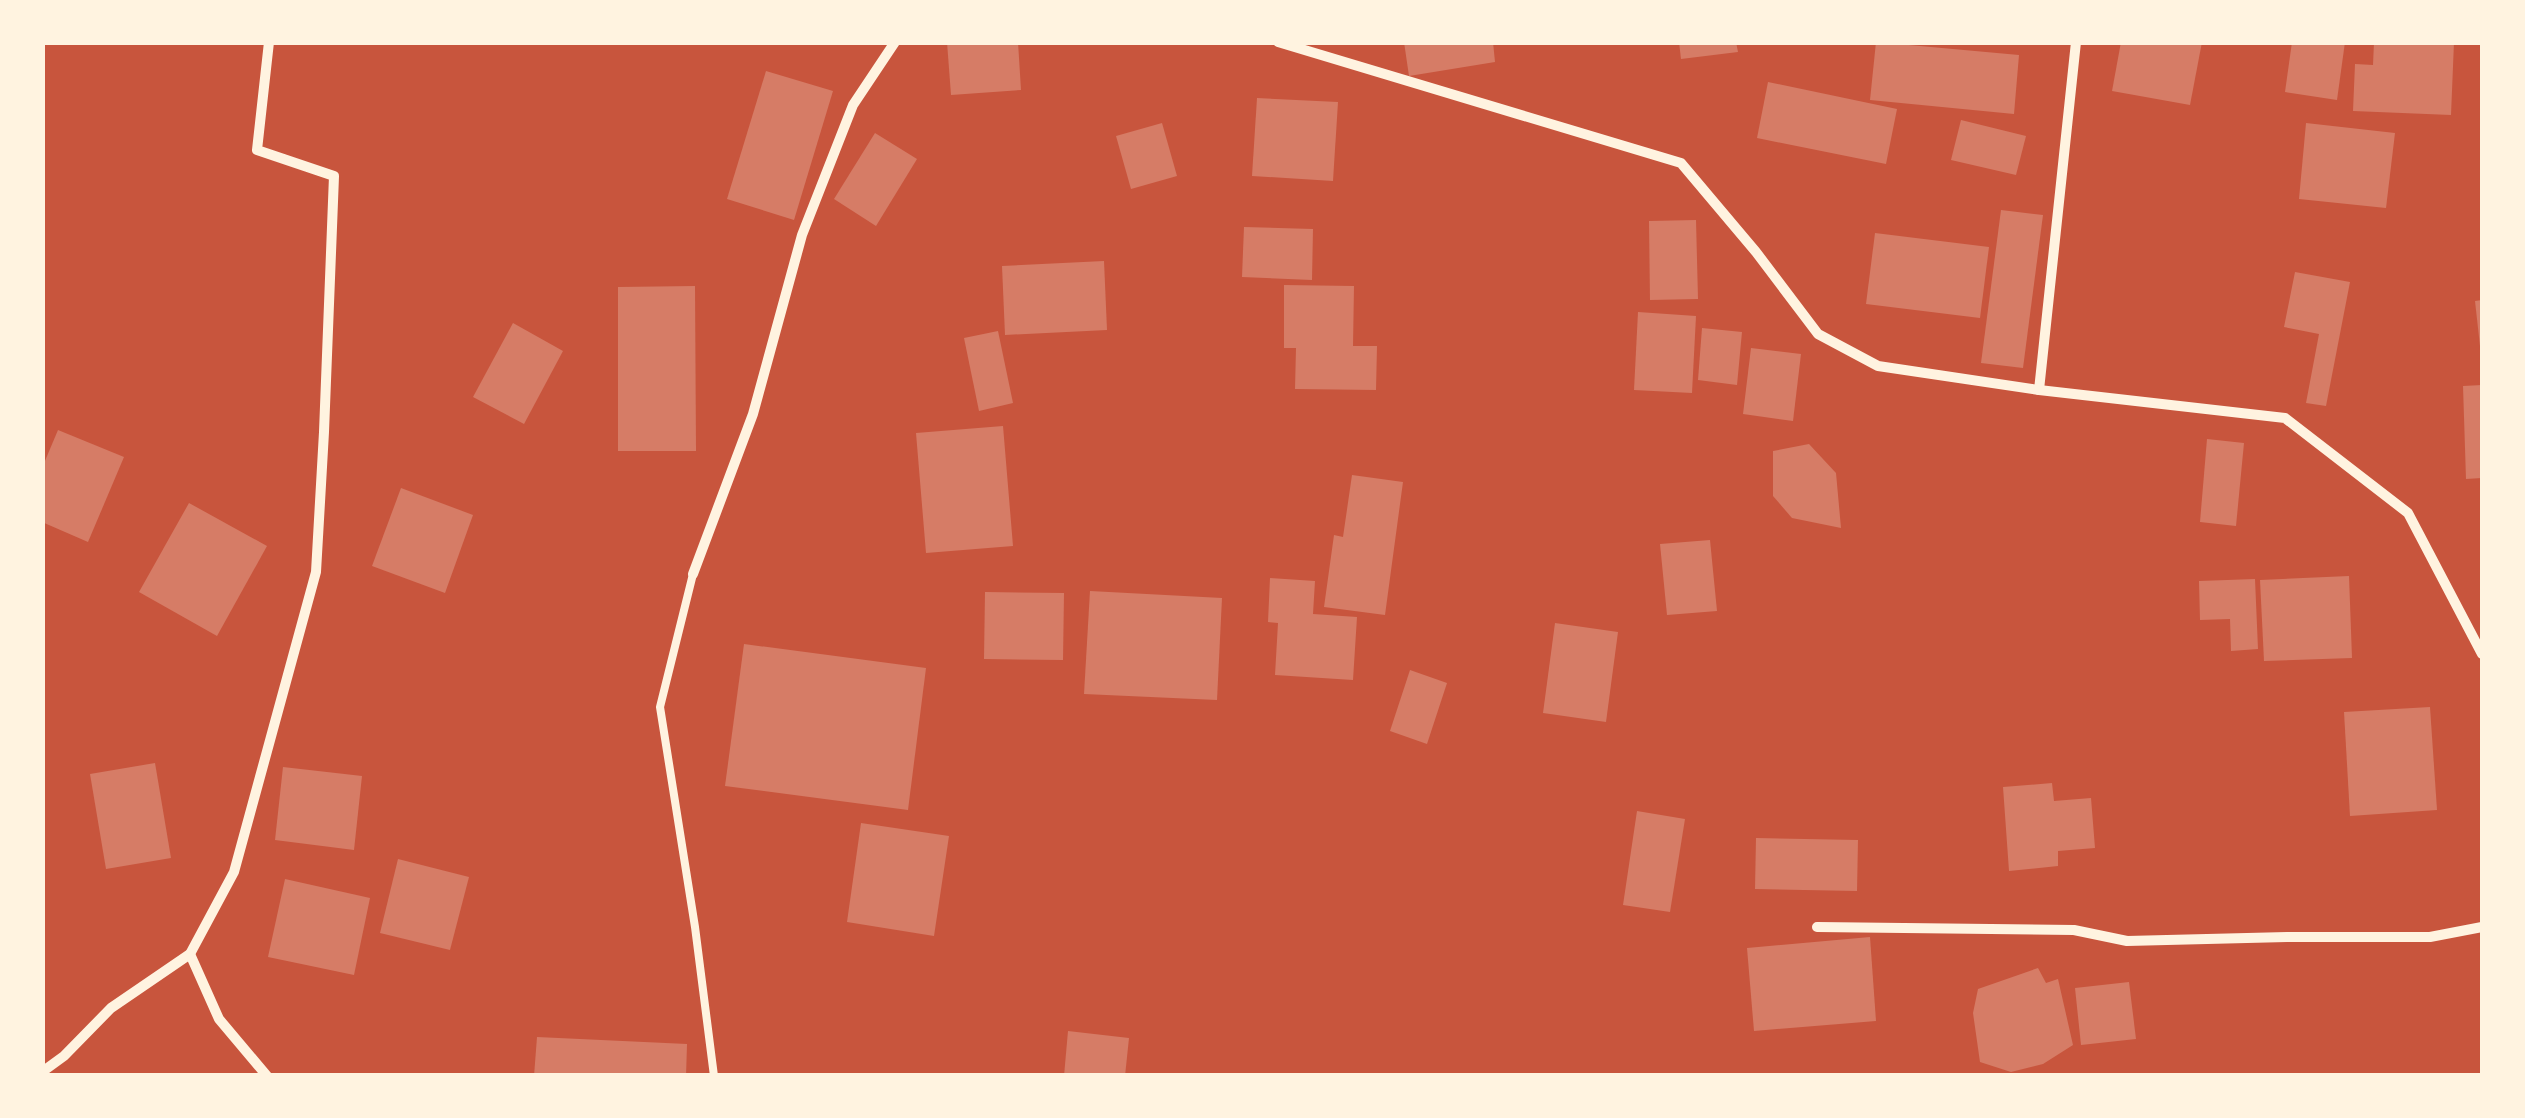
<svg xmlns="http://www.w3.org/2000/svg" width="2525" height="1118" font-family="Spectral,serif">
	<style>
		.building { fill: #d67c66 }
		.lines { fill: none; stroke-linecap: round; stroke-linejoin: round }
		.service { stroke: #fff3e0; stroke-width: 8 }
		.minor { stroke: #fff3e0; stroke-width: 10 }
	</style>
	<rect width="100%" height="100%" fill="#c8553d"/>
	<g class="building">
		<polygon points="947,42 1018,42 1021,90 951,95"/>
		<polygon points="1404,42 1493,42 1495,62 1409,76"/>
		<polygon points="1679,42 1736,42 1738,52 1681,59"/>
		<polygon points="1876,42 2019,55 2014,114 1870,100"/>
		<polygon points="2121,42 2202,42 2190,105 2112,91"/>
		<polygon points="2292,42 2345,42 2337,100 2285,92"/>
		<polygon points="2374,42 2454,42 2451,115 2353,111 2355,64 2373,65"/>
		<polygon points="766,71 833,91 794,220 727,199"/>
		<polygon points="1768,82 1897,109 1886,164 1757,138"/>
		<polygon points="1257,98 1338,102 1333,181 1252,176"/>
		<polygon points="1961,120 2026,136 2016,175 1951,160"/>
		<polygon points="1162,123 1177,176 1131,189 1116,136"/>
		<polygon points="2306,123 2395,133 2386,208 2299,199"/>
		<polygon points="875,133 917,159 876,226 834,199"/>
		<polygon points="2001,210 2043,215 2023,368 1981,363"/>
		<polygon points="1696,220 1698,299 1650,300 1649,221"/>
		<polygon points="1244,227 1313,229 1312,280 1242,277"/>
		<polygon points="1875,233 1989,247 1980,318 1866,304"/>
		<polygon points="1104,261 1107,330 1005,335 1002,266"/>
		<polygon points="2295,272 2350,282 2326,406 2306,403 2319,334 2284,327"/>
		<polygon points="1284,285 1354,286 1353,346 1377,346 1376,390 1295,389 1296,348 1284,348"/>
		<polygon points="695,286 696,451 618,451 618,287"/>
		<polygon points="2482,300 2482,346 2480,346 2475,301"/>
		<polygon points="1638,312 1696,316 1692,393 1634,390"/>
		<polygon points="513,323 563,351 524,424 473,397"/>
		<polygon points="1702,328 1742,332 1737,385 1698,380"/>
		<polygon points="998,331 1013,403 979,411 964,338"/>
		<polygon points="1751,348 1801,354 1793,421 1743,414"/>
		<polygon points="2482,385 2482,478 2466,479 2463,386"/>
		<polygon points="1003,426 1013,546 926,553 916,433"/>
		<polygon points="58,430 124,457 88,542 42,522 42,468"/>
		<polygon points="2207,439 2244,443 2236,526 2200,522"/>
		<polygon points="1809,444 1836,473 1841,528 1792,518 1773,496 1773,451"/>
		<polygon points="1352,475 1403,482 1385,615 1324,607 1334,535 1343,537"/>
		<polygon points="401,488 473,515 445,593 372,566"/>
		<polygon points="189,503 267,546 217,636 139,592"/>
		<polygon points="1710,540 1717,611 1667,615 1660,544"/>
		<polygon points="2349,576 2352,658 2264,661 2260,580"/>
		<polygon points="1270,578 1315,581 1313,614 1357,617 1353,680 1275,675 1278,623 1268,622"/>
		<polygon points="2255,579 2258,649 2231,651 2230,619 2200,620 2199,581"/>
		<polygon points="1090,591 1222,598 1217,700 1084,694"/>
		<polygon points="985,592 1064,593 1063,660 984,659"/>
		<polygon points="1555,623 1618,632 1606,722 1543,713"/>
		<polygon points="744,644 926,668 908,810 725,786"/>
		<polygon points="1410,670 1447,683 1427,744 1390,731"/>
		<polygon points="2430,707 2437,810 2350,816 2344,712"/>
		<polygon points="155,763 171,858 106,869 90,774"/>
		<polygon points="283,767 362,776 354,850 275,840"/>
		<polygon points="2052,783 2054,801 2091,798 2095,848 2058,851 2058,866 2009,871 2003,787"/>
		<polygon points="1637,811 1685,819 1670,912 1623,905"/>
		<polygon points="861,823 949,836 934,936 847,922"/>
		<polygon points="1756,838 1858,840 1857,891 1755,889"/>
		<polygon points="398,859 469,877 450,950 380,933"/>
		<polygon points="285,879 370,898 354,975 268,957"/>
		<polygon points="1870,937 1876,1021 1754,1031 1747,948"/>
		<polygon points="2038,968 2046,983 2058,979 2073,1045 2043,1064 2011,1072 1980,1062 1973,1013 1978,989"/>
		<polygon points="2129,982 2136,1039 2081,1045 2075,988"/>
		<polygon points="1068,1031 1129,1038 1125,1076 1064,1076"/>
		<polygon points="537,1037 687,1044 686,1076 534,1076"/>
	</g>
	<g class="lines">
		<polyline class="service" points="693,574 660,707 695,927 714,1076"/>
		<g class="minor">
			<polyline points="1278,42 1681,163 1756,252 1818,334 1878,366 2039,390 2285,418 2408,513 2482,654"/>
			<polyline points="2039,390 2076,42"/>
			<polyline points="693,574 753,414 802,235 853,105 895,42"/>
			<polyline points="1817,927 2074,930 2127,941 2287,937 2430,937 2482,927"/>
			<polyline points="190,954 219,1019 267,1076"/>
			<polyline points="42,1072 64,1056 111,1008 190,954 234,872 316,572 324,432 334,176 257,150 269,42"/>
		</g>
	</g>
	<rect width="2525" height="1118" fill="none" stroke="#fff3e0" stroke-width="90"/>
</svg>
